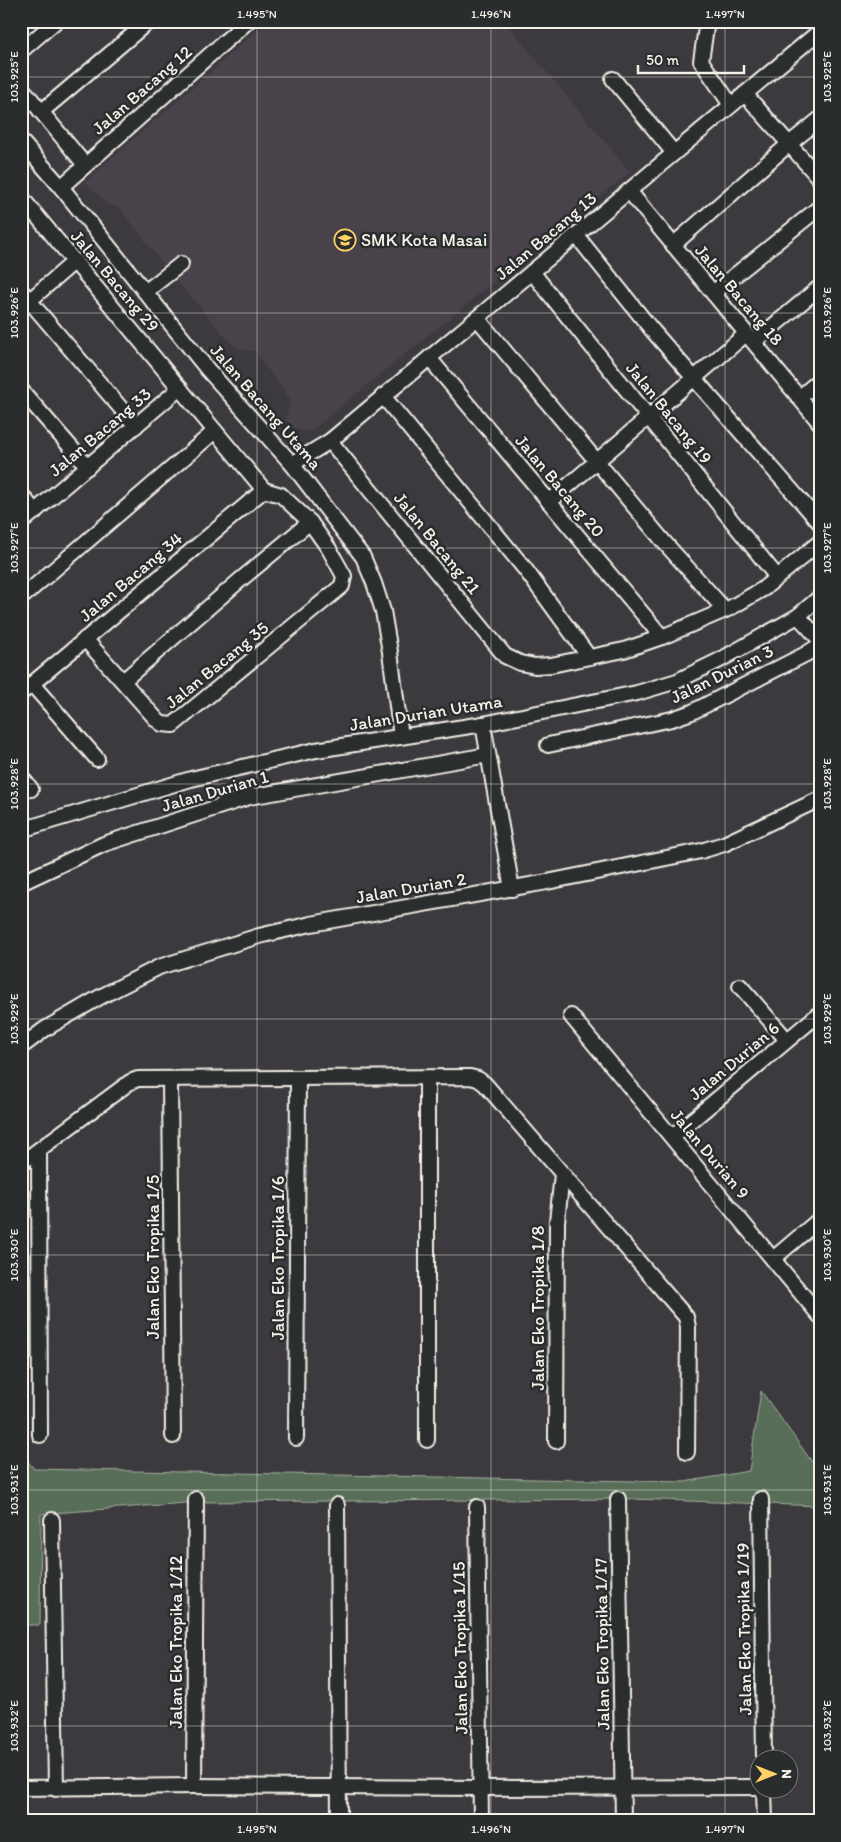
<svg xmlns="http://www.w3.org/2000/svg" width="841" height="1842" font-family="Itim,sans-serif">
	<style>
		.built { fill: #49434b }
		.green { fill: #596e59; stroke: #a6b0a0 }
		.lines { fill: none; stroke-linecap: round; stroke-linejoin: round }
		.minor-casing { stroke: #f4f1e8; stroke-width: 18 }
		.minor { stroke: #2a2d2e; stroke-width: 14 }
		.ticks { fill: none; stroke: #f4f1e8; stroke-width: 1; stroke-opacity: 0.45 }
		.labels { text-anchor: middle; stroke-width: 5; stroke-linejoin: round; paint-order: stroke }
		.street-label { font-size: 18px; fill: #f4f1e8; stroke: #2a2d2e }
		.poi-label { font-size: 18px; fill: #f4f1e8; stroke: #2a2d2e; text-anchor: start }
		.neatline { fill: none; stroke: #f4f1e8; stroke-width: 2 }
		.ticks-label { font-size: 12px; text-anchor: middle; fill: #f4f1e8 }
	</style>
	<rect width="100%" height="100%" fill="#3c3a3f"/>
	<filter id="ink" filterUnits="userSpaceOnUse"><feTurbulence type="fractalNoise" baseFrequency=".02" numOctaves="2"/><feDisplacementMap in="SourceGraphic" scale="10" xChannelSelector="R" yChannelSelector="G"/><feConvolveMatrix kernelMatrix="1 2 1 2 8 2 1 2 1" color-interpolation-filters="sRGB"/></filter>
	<g filter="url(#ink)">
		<polygon class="built" points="268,21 504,21 630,172 309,432 298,430 290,426 286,417 291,400 254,351 237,349 170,273 118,206 108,205 85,182"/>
		<polygon class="green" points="761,1391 820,1473 820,1506 634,1499 199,1502 41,1514 40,1625 21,1625 21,1453 34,1469 684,1482 749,1471"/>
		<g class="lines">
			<g class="minor-casing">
				<g id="minor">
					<polyline points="707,21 701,61 731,105"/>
					<polyline points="21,51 56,21"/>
					<polyline points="613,79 674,153"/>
					<polyline points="21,87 85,165"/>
					<polyline points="745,94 820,179"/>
					<polyline points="41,112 149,21"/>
					<polyline points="21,141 61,187 208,370 292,464 363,557 374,583 383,611 390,652 401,737"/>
					<polyline points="61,187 248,21"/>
					<polyline points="629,191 820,423"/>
					<polyline points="21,197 264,490 281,495 310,522 329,549 344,576 342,586 173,725 162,724 157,720 85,639"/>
					<polyline points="576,235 652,330 820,523"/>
					<polyline points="673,245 789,144 820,119"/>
					<polyline points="532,272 777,577"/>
					<polyline points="21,291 136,426"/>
					<polyline points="145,292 181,264"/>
					<polyline points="713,293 820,207"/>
					<polyline points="21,308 75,261"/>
					<polyline points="477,318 664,542 725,610"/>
					<polyline points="754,342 820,287"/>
					<polyline points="429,358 662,637"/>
					<polyline points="21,390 88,467"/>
					<polyline points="383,396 525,569 589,657"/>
					<polyline points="799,398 820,380"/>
					<polyline points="330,441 505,656 520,663 535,666 551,665 624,650 662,637 730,608 763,589 820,542"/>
					<polyline points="292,464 330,441 820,31"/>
					<polyline points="21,494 35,512"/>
					<polyline points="549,502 746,334"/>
					<polyline points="21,523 180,388"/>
					<polyline points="21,598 215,431"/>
					<polyline points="798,616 820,640"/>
					<polyline points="123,681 239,581 310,522"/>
					<polyline points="32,684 97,759"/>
					<polyline points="21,693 264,490"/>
					<polyline points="483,724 512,889"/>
					<polyline points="548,745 672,719 692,712 806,654 820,645"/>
					<polyline points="21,777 31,789"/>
					<polyline points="21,830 191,779 316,750 483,724 637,693 677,681 720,660 798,616 820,597"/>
					<polyline points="21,883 104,844 249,797 488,755"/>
					<polyline points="740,986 787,1040"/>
					<polyline points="571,1016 820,1316"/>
					<polyline points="21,1047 45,1029 100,997 159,967 259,936 311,924 547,882 701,851 724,844 820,799"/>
					<polyline points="170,1079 173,1436"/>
					<polyline points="672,1137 820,1013"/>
					<polyline points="39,1150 40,1435"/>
					<polyline points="21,1163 130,1082 138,1079 470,1077 478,1079 485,1084 686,1317 688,1327 687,1452"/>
					<polyline points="773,1259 820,1219"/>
					<polyline points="296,1438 298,1078"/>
					<polyline points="427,1440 427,1078"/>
					<polyline points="556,1441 557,1222 562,1174"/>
					<polyline points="618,1499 623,1821"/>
					<polyline points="761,1499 764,1760"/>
					<polyline points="337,1505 339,1821"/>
					<polyline points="477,1507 481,1821"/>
					<polyline points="52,1520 56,1789"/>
					<polyline points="194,1786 196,1499"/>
					<polyline points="21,1788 194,1786 481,1788 758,1787"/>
					<polyline points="764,1790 765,1821"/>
				</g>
			</g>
			<use href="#minor" class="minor"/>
		</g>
	</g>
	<path class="ticks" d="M23,21V1821M257,21V1821M491,21V1821M725,21V1821M21,77H820M21,313H820M21,548H820M21,784H820M21,1019H820M21,1255H820M21,1490H820M21,1726H820"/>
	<defs>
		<g id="school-ring" transform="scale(1.125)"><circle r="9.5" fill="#2a2d2e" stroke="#ffd166" stroke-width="1.5"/><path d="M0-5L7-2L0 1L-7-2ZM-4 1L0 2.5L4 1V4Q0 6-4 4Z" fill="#ffd166"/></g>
	</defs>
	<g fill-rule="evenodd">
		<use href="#school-ring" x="345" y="240"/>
	</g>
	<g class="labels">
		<g class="street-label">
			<text transform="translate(142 90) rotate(-41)" y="6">Jalan Bacang 12</text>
			<text transform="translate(546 236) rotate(-40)" y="6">Jalan Bacang 13</text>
			<text transform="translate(115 281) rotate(50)" y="6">Jalan Bacang 29</text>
			<text transform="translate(739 295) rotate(50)" y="6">Jalan Bacang 18</text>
			<text transform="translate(266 407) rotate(49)" y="6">Jalan Bacang Utama</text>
			<text transform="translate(669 413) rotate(51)" y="6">Jalan Bacang 19</text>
			<text transform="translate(100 432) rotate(-40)" y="6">Jalan Bacang 33</text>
			<text transform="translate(560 486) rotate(50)" y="6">Jalan Bacang 20</text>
			<text transform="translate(437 543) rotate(51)" y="6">Jalan Bacang 21</text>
			<text transform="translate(131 577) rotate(-40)" y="6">Jalan Bacang 34</text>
			<text transform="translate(217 665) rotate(-39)" y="6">Jalan Bacang 35</text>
			<text transform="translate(722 674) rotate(-26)" y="6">Jalan Durian 3</text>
			<text transform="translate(426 713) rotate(-9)" y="6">Jalan Durian Utama</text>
			<text transform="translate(215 791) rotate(-16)" y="6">Jalan Durian 1</text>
			<text transform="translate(411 888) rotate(-10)" y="6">Jalan Durian 2</text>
			<text transform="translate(734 1061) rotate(-40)" y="6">Jalan Durian 6</text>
			<text transform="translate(710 1154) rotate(50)" y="6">Jalan Durian 9</text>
			<text transform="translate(153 1257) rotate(-90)" y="6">Jalan Eko Tropika 1/5</text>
			<text transform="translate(278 1258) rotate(-90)" y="6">Jalan Eko Tropika 1/6</text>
			<text transform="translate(538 1308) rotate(-90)" y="6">Jalan Eko Tropika 1/8</text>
			<text transform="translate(744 1629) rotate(-91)" y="6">Jalan Eko Tropika 1/19</text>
			<text transform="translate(176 1642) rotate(-90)" y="6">Jalan Eko Tropika 1/12</text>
			<text transform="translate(602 1644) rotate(-91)" y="6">Jalan Eko Tropika 1/17</text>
			<text transform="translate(460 1648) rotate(-91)" y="6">Jalan Eko Tropika 1/15</text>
		</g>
		<g class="poi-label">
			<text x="361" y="246">SMK Kota Masai</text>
		</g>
	</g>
	<rect width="841" height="1842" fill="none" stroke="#2a2d2e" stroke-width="55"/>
	<g transform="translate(774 1774) rotate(90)"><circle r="24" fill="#2a2d2e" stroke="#7b7b78"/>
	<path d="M0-4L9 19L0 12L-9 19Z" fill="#ffd166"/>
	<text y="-8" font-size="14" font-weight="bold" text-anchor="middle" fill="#f4f1e8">N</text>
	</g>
	<path d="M638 65v8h106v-8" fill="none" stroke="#f4f1e8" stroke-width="2.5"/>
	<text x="646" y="65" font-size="15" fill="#f4f1e8" stroke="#2a2d2e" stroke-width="4" paint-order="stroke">50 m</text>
	<rect x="28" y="28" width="786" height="1786" class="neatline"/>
	<g class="ticks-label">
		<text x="257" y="18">1.495°N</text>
		<text x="491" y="18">1.496°N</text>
		<text x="725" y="18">1.497°N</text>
		<text transform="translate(14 77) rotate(-90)" y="4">103.925°E</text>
		<text transform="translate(827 77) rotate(-90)" y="4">103.925°E</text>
		<text transform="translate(827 313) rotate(-90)" y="4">103.926°E</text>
		<text transform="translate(14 313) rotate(-90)" y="4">103.926°E</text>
		<text transform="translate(14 548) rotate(-90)" y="4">103.927°E</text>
		<text transform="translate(827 548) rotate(-90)" y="4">103.927°E</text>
		<text transform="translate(827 784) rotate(-90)" y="4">103.928°E</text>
		<text transform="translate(14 784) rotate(-90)" y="4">103.928°E</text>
		<text transform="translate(827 1019) rotate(-90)" y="4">103.929°E</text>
		<text transform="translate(14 1019) rotate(-90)" y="4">103.929°E</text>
		<text transform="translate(827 1255) rotate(-90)" y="4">103.930°E</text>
		<text transform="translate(14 1255) rotate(-90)" y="4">103.930°E</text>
		<text transform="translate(14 1490) rotate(-90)" y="4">103.931°E</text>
		<text transform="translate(827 1490) rotate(-90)" y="4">103.931°E</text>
		<text transform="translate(14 1726) rotate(-90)" y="4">103.932°E</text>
		<text transform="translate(827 1726) rotate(-90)" y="4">103.932°E</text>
		<text x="257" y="1833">1.495°N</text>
		<text x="491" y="1833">1.496°N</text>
		<text x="725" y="1833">1.497°N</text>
	</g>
</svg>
